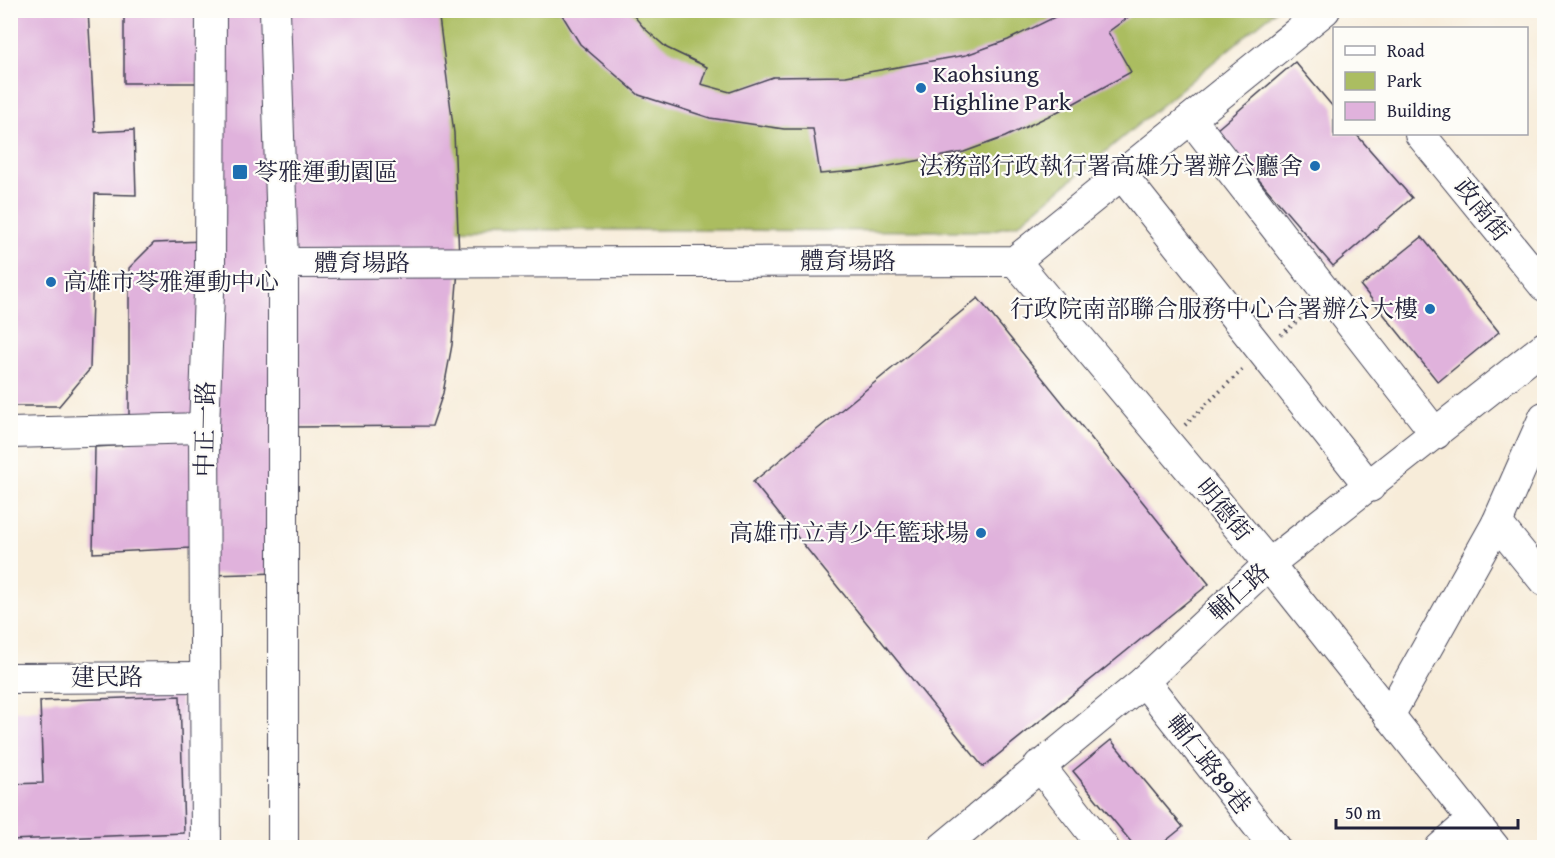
<svg xmlns="http://www.w3.org/2000/svg" width="1555" height="858" font-family="'Gentium Book Plus','Noto Serif TC',serif">
	<style>
		.built { fill: #ebd1eb }
		.green { fill: #abbd61; stroke: #66704e; stroke-width: 1.5 }
		.building { fill: #e0b2dc }
		.lines { fill: none; stroke-linecap: round; stroke-linejoin: round }
		.minor-casing { stroke: #424053; stroke-width: 32 }
		.path { stroke: #424053; stroke-width: 4; stroke-dasharray: 1.5 4.5; stroke-linecap: butt }
		.minor { stroke: #fff; stroke-width: 30 }
		.poi-dot { fill: #1f6fb2; stroke: #fdfcf7; stroke-width: 2 }
		.labels { text-anchor: middle; stroke-width: 4.5; stroke-linejoin: round; paint-order: stroke }
		.poi-label { font-size: 24px; fill: #22223b; stroke: #fdfcf7; text-anchor: start }
		.street-label { font-size: 24px; fill: #22223b; stroke: #fdfcf7 }
	</style>
	<rect width="100%" height="100%" fill="#fdfcf7"/>
	<filter id="ink" filterUnits="userSpaceOnUse"><feTurbulence type="fractalNoise" baseFrequency=".0167" numOctaves="2"/><feDisplacementMap in="SourceGraphic" scale="12" xChannelSelector="R" yChannelSelector="G"/><feConvolveMatrix kernelMatrix="1 2 1 2 8 2 1 2 1" color-interpolation-filters="sRGB"/></filter>
	<filter id="wash" filterUnits="userSpaceOnUse"><feTurbulence type="fractalNoise" baseFrequency=".008" numOctaves="4" result="noise"/><feDisplacementMap in="SourceGraphic" scale="24" xChannelSelector="R" yChannelSelector="G"/><feGaussianBlur stdDeviation="1.35" result="paint"/><feColorMatrix in="noise" values="0 0 0 0 0 0 0 0 0 0 0 0 0 0 0 0 0 1.4 0 .05"/><feComposite in="paint" operator="in"/></filter>
	<g filter="url(#wash)">
		<rect width="100%" height="100%" fill="#f7ecd9"/>
		<polygon class="built" points="217,704 218,847 11,847 10,711"/>
		<polygon class="green" points="310,11 1275,11 1018,224 989,231 327,229"/>
		<g id="blocks">
			<g class="building">
				<polygon points="10,10 88,10 95,132 134,130 136,195 95,194 90,369 59,406 10,406"/>
				<polygon points="124,10 438,10 454,133 459,257 452,345 443,393 432,426 294,427 276,573 211,575 211,547 93,553 95,447 129,445 129,268 154,243 203,241 205,83 124,83"/>
				<polygon points="559,10 629,10 644,28 667,48 707,67 701,84 730,92 773,77 846,76 966,55 1008,40 1069,10 1138,10 1108,32 1131,72 1069,106 1005,137 964,152 868,170 820,174 813,129 784,129 710,118 639,95 580,44"/>
				<polygon points="1295,62 1334,108 1334,134 1356,134 1412,198 1333,266 1216,130"/>
				<polygon points="1422,237 1499,332 1438,382 1361,286"/>
				<polygon points="978,298 1209,584 983,767 753,482"/>
				<polygon points="180,696 184,833 10,840 10,784 43,783 40,701"/>
				<polygon points="1111,740 1183,827 1157,848 1136,848 1073,771"/>
			</g>
		</g>
	</g>
	<g filter="url(#ink)">
		<use href="#blocks" fill-opacity="0" stroke="#424053" stroke-width="1.5"/>
		<g class="lines">
			<g class="minor-casing">
				<g id="minor">
					<polyline points="275,10 283,263 283,848"/>
					<polyline points="1191,119 1436,434"/>
					<polyline points="1420,134 1544,286"/>
					<polyline points="1122,175 1370,487"/>
					<polyline points="1015,261 1269,564 1495,848"/>
					<polyline points="283,263 1015,261 1325,10"/>
					<polyline points="10,433 204,428"/>
					<polyline points="1497,523 1544,581"/>
					<polyline points="10,678 204,677"/>
					<polyline points="1144,681 1275,848"/>
					<polyline points="1389,716 1497,523 1544,417"/>
					<polyline points="1039,765 1104,848"/>
					<polyline points="206,848 204,428 210,265 211,10"/>
					<polyline points="942,848 1144,681 1269,564 1544,347"/>
					<polyline points="1440,848 1472,820"/>
				</g>
			</g>
			<g class="path">
				<polyline points="1281,335 1308,312"/>
				<polyline points="1185,425 1242,370"/>
			</g>
			<use href="#minor" class="minor"/>
		</g>
	</g>
	<g class="poi-dot">
		<circle cx="921" cy="88" r="6"/>
		<circle cx="1315" cy="166" r="6"/>
		<rect x="232" y="164" width="16" height="16" rx="3"/>
		<circle cx="51" cy="282" r="6"/>
		<circle cx="1430" cy="309" r="6"/>
		<circle cx="981" cy="533" r="6"/>
	</g>
	<g class="labels">
		<g class="poi-label">
			<text x="933" y="82">Kaohsiung<tspan x="933" dy="28">Highline Park</tspan></text>
			<text x="1303" y="174" text-anchor="end">法務部行政執行署高雄分署辦公廳舍</text>
			<text x="254" y="180">苓雅運動園區</text>
			<text x="63" y="290">高雄市苓雅運動中心</text>
			<text x="1418" y="317" text-anchor="end">行政院南部聯合服務中心合署辦公大樓</text>
			<text x="969" y="541" text-anchor="end">高雄市立青少年籃球場</text>
		</g>
		<g class="street-label">
			<text transform="translate(1482 210) rotate(51)" y="8">政南街</text>
			<text x="848" y="269">體育場路</text>
			<text x="362" y="271">體育場路</text>
			<text transform="translate(205 429) rotate(-89)" y="8">中正一路</text>
			<text transform="translate(1224 510) rotate(50)" y="8">明德街</text>
			<text transform="translate(1239 592) rotate(-42)" y="8">輔仁路</text>
			<text x="107" y="685">建民路</text>
			<text transform="translate(1209 764) rotate(52)" y="8">輔仁路89巷</text>
		</g>
	</g>
	<rect width="1555" height="858" fill="none" stroke="#fdfcf7" stroke-width="36"/>
	<rect x="1333" y="27" width="195" height="108" fill="#fdfcf7" stroke="#a5a5ac" stroke-width="1.5"/>
	<rect x="1345" y="46" width="30" height="9" fill="#ffffff" stroke="#a5a5ac" stroke-width="1.5"/>
	<text x="1387" y="57" font-size="18" fill="#22223b">Road</text>
	<rect x="1345" y="72" width="30" height="18" fill="#abbd61" stroke="#a5a5ac" stroke-width="1.5"/>
	<text x="1387" y="87" font-size="18" fill="#22223b">Park</text>
	<rect x="1345" y="102" width="30" height="18" fill="#e0b2dc" stroke="#a5a5ac" stroke-width="1.5"/>
	<text x="1387" y="117" font-size="18" fill="#22223b">Building</text>
	<path d="M1336 819v9h182v-9" fill="none" stroke="#22223b" stroke-width="3"/>
	<text x="1345" y="819" font-size="18" fill="#22223b" stroke="#fdfcf7" stroke-width="4.5" paint-order="stroke">50 m</text>
</svg>
